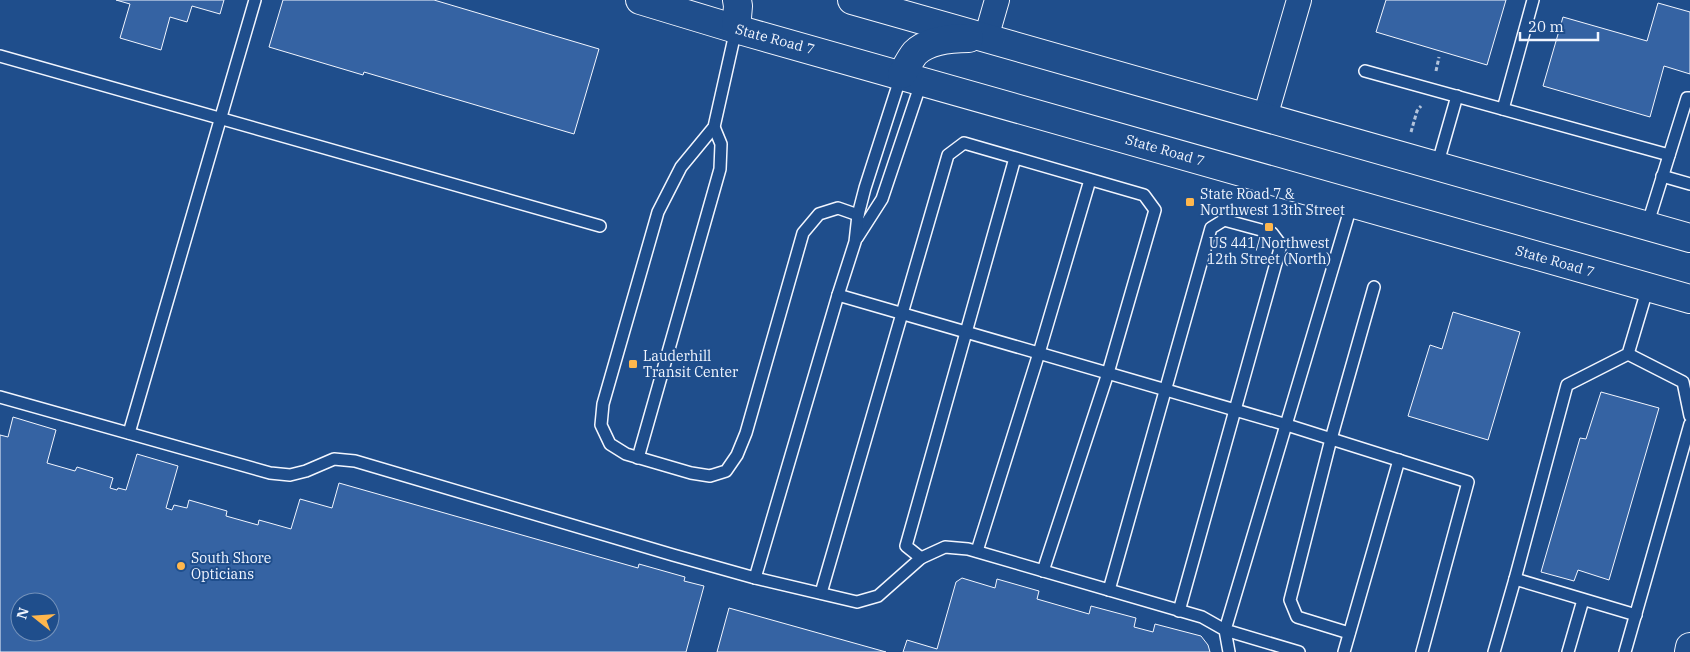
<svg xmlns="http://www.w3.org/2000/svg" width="1690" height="652" font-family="'IBM Plex Serif',serif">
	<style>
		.building { fill: #3563a3; stroke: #f2f6ff; fill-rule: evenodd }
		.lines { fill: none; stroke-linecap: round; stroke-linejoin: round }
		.service-casing { stroke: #f2f6ff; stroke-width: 14 }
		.minor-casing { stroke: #f2f6ff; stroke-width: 26 }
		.tertiary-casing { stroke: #f2f6ff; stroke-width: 30 }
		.primary-casing { stroke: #f2f6ff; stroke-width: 30 }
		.path { stroke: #b3c4dc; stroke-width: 3; stroke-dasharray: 4 2.5; stroke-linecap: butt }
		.service { stroke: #1f4e8c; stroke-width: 11 }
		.minor { stroke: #1f4e8c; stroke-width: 24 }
		.tertiary { stroke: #1f4e8c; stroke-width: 28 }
		.primary { stroke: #1f4e8c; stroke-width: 28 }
		.poi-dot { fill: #ffb74d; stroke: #1f4e8c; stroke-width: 2 }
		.labels { text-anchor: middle; stroke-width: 4; stroke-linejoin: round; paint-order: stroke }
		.street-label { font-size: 14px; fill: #f2f6ff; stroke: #1f4e8c }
		.poi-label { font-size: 14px; fill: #f2f6ff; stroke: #1f4e8c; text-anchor: start }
	</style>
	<rect width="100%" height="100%" fill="#1f4e8c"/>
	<g class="building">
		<polygon points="116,0 224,0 220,14 192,6 187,22 170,17 161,50 120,38 130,4"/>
		<polygon points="283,0 434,0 599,49 574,134 364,72 363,75 269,47"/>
		<polygon points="1386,0 1506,0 1487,65 1376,32"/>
		<polygon points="1658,3 1690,12 1690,74 1664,66 1650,117 1543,86 1563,17 1647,41"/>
		<polygon points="1453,312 1520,332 1488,440 1408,416 1430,345 1442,349"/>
		<polygon points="1601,392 1659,408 1609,580 1578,570 1574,581 1541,572 1580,438 1586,439"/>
		<path d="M13,417L56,430L47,463L75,471L77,467L113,478L110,488L117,490L118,488L126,490L137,454L178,466L166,508L172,510L174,505L187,508L189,500L227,511L226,516L258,525L259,520L291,529L300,499L332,508L339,483L638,568L639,564L685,577L684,581L704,586L686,652H0V435L8,437ZM20,602H50V632H20Z"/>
		<polygon points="962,578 995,588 997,579 1039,591 1037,599 1089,614 1091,606 1136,618 1134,627 1153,632 1155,624 1201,636 1208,645 1210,652 903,652 907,640 937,649 956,582"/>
		<polygon points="729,608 886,652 717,652"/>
	</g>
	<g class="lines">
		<g class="service-casing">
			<g id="service">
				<polyline points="736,29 714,127 681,167 658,212 603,404 601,425 610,444 626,454 691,473 710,476 726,471 737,455 746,433 803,233 819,214 838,208 858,215"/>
				<polyline points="0,56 600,226"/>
				<polyline points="1365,71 1669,155"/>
				<polyline points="1503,109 1533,0"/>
				<polyline points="1437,166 1457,96"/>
				<polyline points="1662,176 1690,184"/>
				<polyline points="1647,226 1687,98 1690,98"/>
				<polyline points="857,238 882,199 922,80"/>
				<polyline points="838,295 1287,425 1468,482 1422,652"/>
				<polyline points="1628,354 1683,382 1690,416"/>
				<polyline points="0,397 270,473 290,475 306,471 334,459 355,461 673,555 755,578 857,602 878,596 921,558 945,547 968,549 1202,617 1225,630 1229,652"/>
				<polyline points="129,433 255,0"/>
				<polyline points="638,458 720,169 721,144 714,127"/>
				<polyline points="977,551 1039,353 1090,180"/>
				<polyline points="921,558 906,546 1015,158"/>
				<polyline points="755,578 838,295 855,242 858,215 865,188 901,76"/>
				<polyline points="1515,579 1636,615"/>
				<polyline points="1109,590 1211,228 1224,220 1272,233 1281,245 1179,611"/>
				<polyline points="821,593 948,155 964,143 1144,195 1155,210 1108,373 1043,571"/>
				<polyline points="1349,633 1297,617 1290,600 1331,439 1374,287"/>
				<polyline points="1299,652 1225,630 1352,203"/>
				<polyline points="1344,652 1399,460"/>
				<polyline points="1494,652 1515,579 1567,385 1628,354 1648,287"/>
				<polyline points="1568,652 1583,600"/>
				<polyline points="1625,652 1690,424"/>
			</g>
		</g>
		<g class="minor-casing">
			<g id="minor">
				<polyline points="986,38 997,0"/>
				<polyline points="1265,117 1299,0"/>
			</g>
		</g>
		<g class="tertiary-casing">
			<polyline id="tertiary" points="1689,652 1690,647"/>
		</g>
		<g class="primary-casing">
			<g id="primary">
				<polyline points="640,0 736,29 1690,299"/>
				<polyline points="852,0 1690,238"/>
				<polyline points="736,29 738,6 737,0"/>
				<path d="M902,74C906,68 910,59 915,53C928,40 952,38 969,38"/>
			</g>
		</g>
		<g class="path">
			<polyline points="1436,71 1439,57"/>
			<polyline points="1411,132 1417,111 1421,106"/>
		</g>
		<use href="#service" class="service"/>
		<use href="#minor" class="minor"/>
		<use href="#tertiary" class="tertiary"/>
		<use href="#primary" class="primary"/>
	</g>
	<g class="poi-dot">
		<rect x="1185" y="197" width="10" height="10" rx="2.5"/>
		<rect x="1264" y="222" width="10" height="10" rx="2.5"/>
		<rect x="628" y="359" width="10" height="10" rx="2.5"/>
		<circle cx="181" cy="566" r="5"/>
	</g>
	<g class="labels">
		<g class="street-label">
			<text transform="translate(775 39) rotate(15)" y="5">State Road 7</text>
			<text transform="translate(1165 150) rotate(16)" y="5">State Road 7</text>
			<text transform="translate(1555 261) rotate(16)" y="5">State Road 7</text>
		</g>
		<g class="poi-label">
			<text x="1200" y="199">State Road 7 &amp;<tspan x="1200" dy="16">Northwest 13th Street</tspan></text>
			<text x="1269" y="248" text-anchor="middle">US 441/Northwest<tspan x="1269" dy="16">12th Street (North)</tspan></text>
			<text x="643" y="361">Lauderhill<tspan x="643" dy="16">Transit Center</tspan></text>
			<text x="191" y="563">South Shore<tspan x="191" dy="16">Opticians</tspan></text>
		</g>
	</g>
	<g transform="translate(35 617) rotate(287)"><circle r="24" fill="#1f4e8c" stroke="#7391ba"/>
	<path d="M0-4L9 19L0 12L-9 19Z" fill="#ffb74d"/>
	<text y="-8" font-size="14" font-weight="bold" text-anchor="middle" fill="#f2f6ff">N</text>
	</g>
	<path d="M1520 32v8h78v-8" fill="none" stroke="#f2f6ff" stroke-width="2.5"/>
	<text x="1528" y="32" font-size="15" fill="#f2f6ff" stroke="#1f4e8c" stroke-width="4" paint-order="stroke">20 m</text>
</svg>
